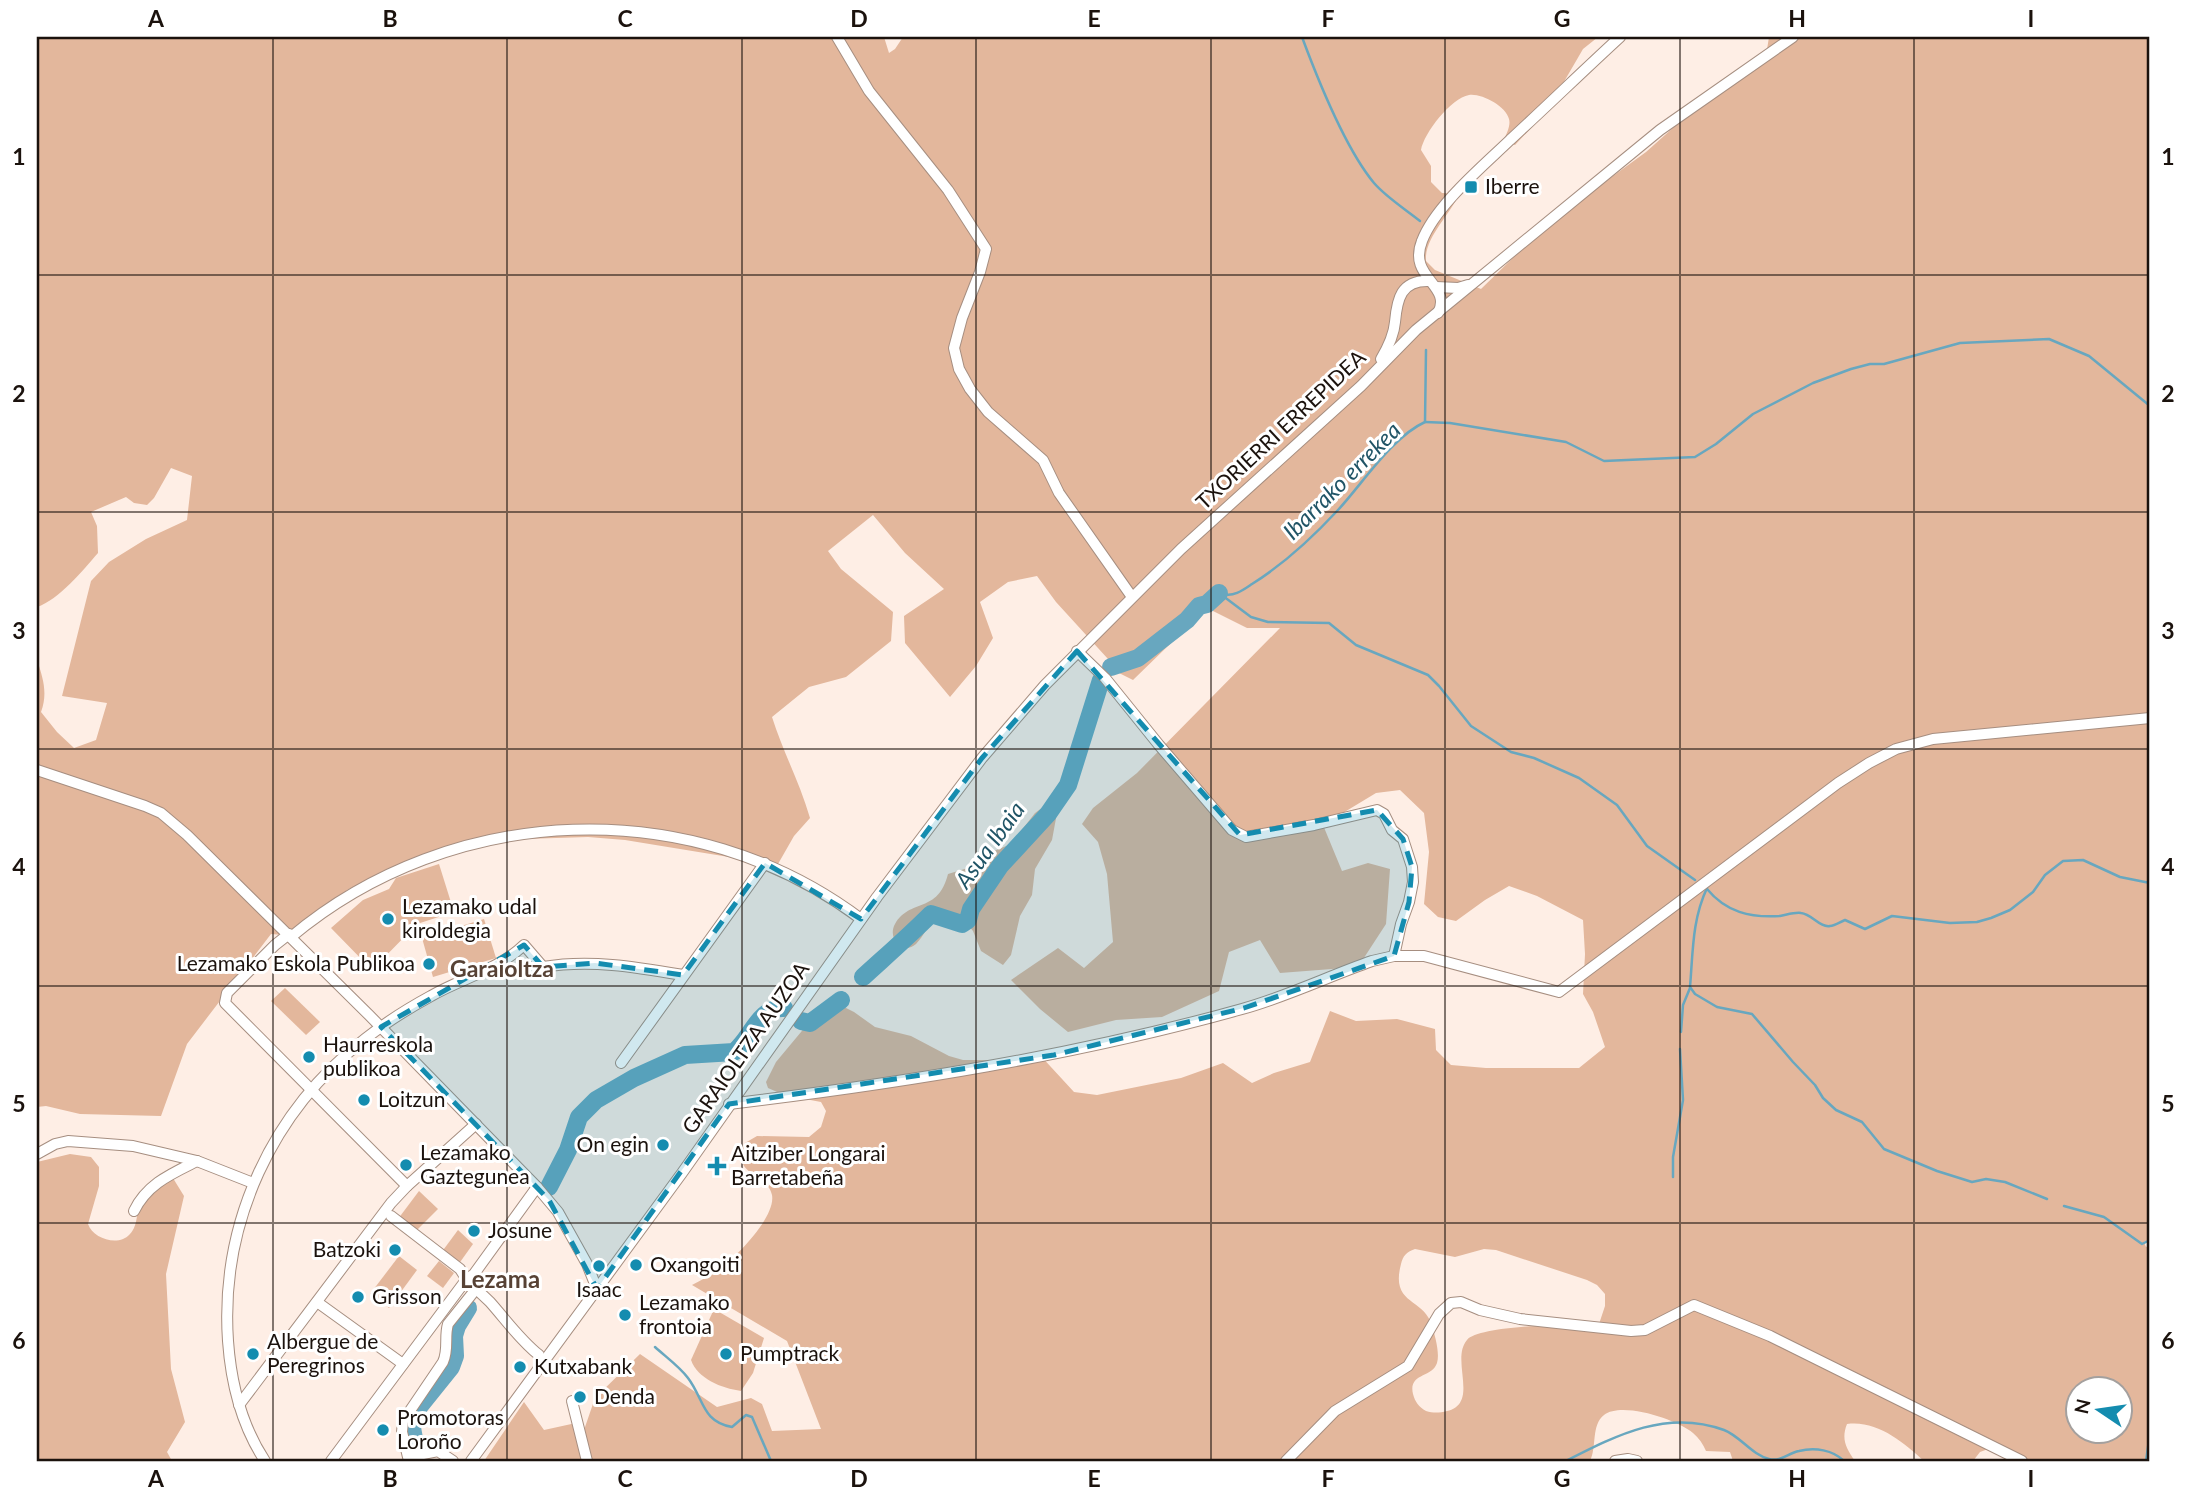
<svg xmlns="http://www.w3.org/2000/svg" width="2187" height="1498" font-family="Lato,sans-serif">
	<style>
		.green { fill: #e3b79c; fill-rule: evenodd }
		.lines { fill: none; stroke-linecap: round; stroke-linejoin: round }
		.stream { stroke: #68a7bf; stroke-width: 2.5 }
		.river { stroke: #68a7bf; stroke-width: 18 }
		.minor-casing { stroke: #a68e80; stroke-width: 12 }
		.minor { stroke: #fff; stroke-width: 10 }
		.marked { fill: #148caf; fill-opacity: 0.2; stroke: #148caf; stroke-width: 5; stroke-dasharray: 14 9; stroke-linejoin: round }
		.grid { fill: none; stroke: #1b120d; stroke-width: 2; stroke-opacity: 0.55 }
		.poi-dot { fill: #148caf; stroke: #fff; stroke-width: 2.5 }
		.labels { text-anchor: middle; stroke-width: 6; stroke-linejoin: round; paint-order: stroke }
		.poi-label { font-size: 21px; fill: #1b120d; stroke: #fff; text-anchor: start }
		.street-label { font-size: 21px; fill: #1b120d; stroke: #fff }
		.water-label { font-size: 23px; font-style: italic; fill: #205466; stroke: #fff }
		.neighbourhood-label { font-size: 23px; font-weight: bold; fill: #574235; stroke: #fff }
		.quarter-label { font-size: 24px; font-weight: bold; fill: #574235; stroke: #fff }
		.neatline { fill: none; stroke: #1b120d; stroke-width: 2.5 }
		.grid-label { font-size: 23px; text-anchor: middle; font-weight: bold; fill: #1b120d }
	</style>
	<rect width="100%" height="100%" fill="#feeee5"/>
	<g class="green">
		<path d="M37,37H884L889,53L895,49L903,37H1598L1583,49L1547,111L1515,145L1504,140C1506,134 1511,126 1509,119C1506,106 1481,93 1469,95C1451,98 1424,133 1421,150L1431,166V182L1442,193L1459,194C1450,215 1424,238 1426,261L1435,270L1481,289L1519,252L1598,187L1646,152L1693,110L1765,62L1769,37H2150V1239L2144,1242L2146,1247L2150,1245V1444L2146,1461H2025L1991,1448L1980,1452L1973,1461H1924C1903,1442 1877,1420 1847,1424C1841,1439 1846,1448 1855,1461H1733L1730,1452L1706,1451C1703,1444 1699,1438 1693,1433C1678,1420 1622,1401 1604,1415C1591,1425 1597,1447 1590,1461H484L524,1402L544,1430L576,1423L584,1430L595,1398L640,1354L717,1407L751,1398L762,1404L772,1431L821,1429L787,1341L692,1285C701,1280 712,1275 720,1269C736,1257 776,1217 772,1195C767,1172 730,1176 745,1143L757,1136L809,1137L821,1127L826,1111L821,1102L784,1095L768,1088L766,1082L776,1062L806,1026L813,1024L838,1004L854,1012L875,1027L911,1036L949,1056L963,1060H994L1039,1054L1074,1092L1097,1095L1181,1078L1223,1063L1252,1083L1274,1073L1310,1062L1330,1011L1356,1021L1397,1019L1435,1029L1436,1050L1451,1065L1486,1068H1579L1605,1047L1593,1012L1583,994L1585,954L1583,920L1537,896L1509,886L1485,900L1456,921L1438,917L1424,904L1429,852L1424,813L1400,790L1376,793L1323,825L1342,871L1368,863L1390,869L1386,924L1358,967L1280,973L1260,940L1229,952L1219,991L1162,1017L1116,1020L1068,1032L1040,1009L1011,980L1058,948L1084,968L1113,942L1107,874L1098,842L1082,824L1093,808L1137,773L1280,628H1247L1207,608L1133,680L1111,669L1108,659L1056,602L1037,576L1008,582L980,602L993,638L976,666L950,697L905,643L904,616L944,589L905,553L873,515L828,551L841,569L893,612L891,641L846,677L809,687L772,717C783,752 800,783 810,818L794,836L774,871L729,857L625,840L588,837L492,840L418,858L375,876L347,890L295,936L271,934L187,1044L161,1116L80,1114L46,1106L37,1107V660C43,678 48,693 41,712L57,732L74,748L96,740L107,703L62,696L91,581L109,562L146,539L187,520L192,476L171,468L154,498L147,505L134,503L126,497L91,512L97,526L98,553C83,570 59,600 37,607ZM1415,1249L1455,1257L1484,1249L1496,1250L1587,1280L1597,1285L1605,1294V1306L1599,1324C1576,1324 1479,1325 1467,1340C1450,1360 1480,1403 1447,1411C1439,1413 1433,1413 1426,1411C1419,1407 1415,1402 1413,1394C1408,1373 1432,1378 1437,1363C1440,1353 1435,1336 1432,1326C1424,1297 1390,1306 1401,1264C1403,1256 1406,1252 1415,1249ZM2078,1390H2120V1432H2078Z"/>
		<path d="M1054,799L1057,813L1052,840L1035,869L1032,895L1020,916L1011,955L1003,965L981,951L973,931L967,924L958,926L935,917C928,925 924,936 916,944C902,956 887,938 895,924C910,898 938,914 948,874L971,867L989,853L1011,844L1035,813Z"/>
		<polygon points="439,864 454,912 417,924 372,970 331,928 363,900 389,889 396,878"/>
		<polygon points="484,919 496,958 433,977 422,938"/>
		<polygon points="285,988 320,1022 306,1035 271,1001"/>
		<path d="M70,1154L91,1157L99,1167V1186L88,1224C93,1239 119,1247 130,1234C139,1225 136,1209 141,1197C147,1185 158,1178 168,1170L184,1196L166,1274L171,1369L185,1422L167,1452L172,1461H37V1162Z"/>
		<polygon points="419,1191 438,1209 415,1232 398,1219"/>
		<polygon points="458,1230 473,1244 458,1265 441,1253"/>
		<polygon points="399,1256 417,1270 389,1308 370,1294"/>
		<polygon points="439,1261 454,1273 443,1288 427,1276"/>
		<path d="M714,1309L764,1338L753,1373L741,1391C721,1388 698,1379 691,1360Z"/>
	</g>
	<g class="lines">
		<g class="stream">
			<path d="M1302,37C1318,80 1345,148 1374,183C1386,197 1405,209 1420,221"/>
			<polyline points="1425,422 1450,423 1566,442 1604,461 1695,457 1716,444 1753,414 1813,383 1851,369 1870,364 1884,364 1960,343 2049,339 2089,356 2150,406"/>
			<polyline points="1219,593 1251,617 1268,622 1329,623 1356,645 1428,675 1439,686 1471,726 1511,752 1534,758 1579,778 1617,805 1647,846 1695,880"/>
			<path d="M1223,594C1234,597 1243,590 1252,584C1284,564 1313,537 1338,510C1363,483 1392,437 1425,422L1426,350"/>
			<path d="M1707,888C1692,920 1693,952 1690,987L1695,994L1717,1007L1752,1014L1793,1062L1815,1085L1823,1098L1836,1110L1862,1122L1884,1149L1937,1171L1972,1182L1986,1179L2005,1182L2047,1199"/>
			<path d="M1707,889C1726,912 1750,918 1780,916C1786,915 1795,912 1801,913C1812,914 1820,928 1830,926C1835,926 1840,922 1845,920L1865,929L1892,916L1950,923L1977,922L1991,918L2010,910L2033,892L2045,875L2063,861L2083,860L2120,877L2150,883"/>
			<polyline points="1681,1032 1683,1005 1690,988"/>
			<polyline points="1673,1177 1673,1157 1683,1100 1680,1049"/>
			<polyline points="2064,1206 2104,1217 2142,1244 2150,1240"/>
			<path d="M655,1347C666,1357 680,1367 688,1378C704,1399 702,1422 732,1427L746,1415L752,1417L771,1461"/>
			<path d="M1566,1461C1617,1435 1667,1409 1724,1430C1740,1436 1752,1455 1769,1459C1781,1462 1788,1453 1799,1451C1815,1447 1833,1450 1844,1461"/>
			<polyline points="2146,1461 2150,1433"/>
		</g>
		<g class="river">
			<polyline points="1111,667 1138,658 1187,620 1199,606 1207,604 1219,593"/>
			<path d="M863,977C886,956 909,936 931,914L962,924L968,920L971,909L1000,866L1048,814L1068,785L1101,680"/>
			<polyline points="801,1021 810,1023 841,1000"/>
			<path d="M549,1187L568,1150L579,1117L596,1100L634,1078L685,1055L734,1052C752,1038 758,1007 784,1008"/>
			<polyline points="418,1461 411,1422 414,1413 451,1367 455,1356 454,1336 457,1326 468,1308"/>
		</g>
		<g class="minor-casing">
			<g id="minor">
				<polyline points="837,37 869,91 948,190 986,249 980,272 962,318 954,348 959,369 970,389 988,412 1043,460 1059,493 1132,597"/>
				<polyline points="1436,287 1458,288 1468,285"/>
				<path d="M1438,313C1453,285 1407,278 1422,241C1435,206 1483,166 1510,140C1547,106 1583,71 1620,37"/>
				<path d="M1381,359C1387,349 1394,334 1395,322C1397,299 1401,280 1429,281"/>
				<polyline points="1077,651 1105,678 1159,745 1232,830 1246,837 1314,825 1377,810 1384,814 1392,830 1403,839 1412,867 1413,882 1409,902 1401,924 1394,956"/>
				<polyline points="37,770 145,806 161,813 187,835 369,1015 537,1187 558,1212 587,1264 597,1289"/>
				<polyline points="289,934 275,945 227,993 225,1003 407,1186"/>
				<path d="M291,937C452,802 692,792 861,919"/>
				<polyline points="621,1063 765,863"/>
				<path d="M729,1104C902,1083 1074,1056 1242,1009C1286,997 1329,976 1372,961L1394,956H1424L1559,992L1838,783L1869,763L1896,749L1933,739L2150,718"/>
				<polyline points="37,1154 55,1144 68,1141 133,1146 197,1161 253,1183"/>
				<path d="M134,1211C147,1184 171,1174 197,1161"/>
				<path d="M391,1216L460,1269C468,1283 479,1291 490,1302C506,1320 520,1340 539,1355"/>
				<polyline points="317,1302 403,1364"/>
				<polyline points="572,1401 587,1461"/>
				<polyline points="239,1405 391,1203 407,1186 476,1124"/>
				<path d="M265,1461C242,1426 231,1383 228,1341C220,1223 272,1111 365,1039C385,1023 409,1008 431,996C462,978 498,970 524,945L543,967C590,959 636,967 683,975"/>
				<polyline points="331,1461 466,1280 474,1274 537,1187"/>
				<path d="M453,1461L438,1451L408,1457L402,1432L403,1421L443,1362C449,1349 444,1337 448,1324L476,1289"/>
				<polyline points="471,1461 682,1173 877,897 982,758 1045,685 1181,549 1361,386 1416,330 1660,130 1793,37"/>
				<polyline points="1286,1461 1335,1411 1408,1366 1439,1314 1451,1303 1461,1302 1480,1310 1520,1319 1631,1331 1645,1330 1694,1305 1770,1336 2022,1461"/>
				<polyline points="1615,1461 1628,1459 1637,1461"/>
			</g>
		</g>
		<use href="#minor" class="minor"/>
	</g>
	<path class="marked" d="M1077,651L1240,835L1377,810L1403,839L1412,867L1409,902L1394,956L1244,1008L1054,1055L729,1104L597,1289L549,1200L381,1027L524,945L543,967L595,963L683,975L765,863L861,919L982,758Z"/>
	<path class="grid" d="M273,37V1461M507,37V1461M742,37V1461M976,37V1461M1211,37V1461M1445,37V1461M1680,37V1461M1914,37V1461M37,275H2150M37,512H2150M37,749H2150M37,986H2150M37,1223H2150"/>
	<g class="poi-dot">
		<rect x="1464" y="180" width="14" height="14" rx="3.5"/>
		<circle cx="388" cy="919" r="7"/>
		<circle cx="429" cy="964" r="7"/>
		<circle cx="309" cy="1057" r="7"/>
		<circle cx="364" cy="1100" r="7"/>
		<circle cx="663" cy="1145" r="7"/>
		<circle cx="406" cy="1165" r="7"/>
		<path d="M713.5 1155.5h7v7h7v7h-7v7h-7v-7h-7v-7h7z"/>
		<circle cx="474" cy="1231" r="7"/>
		<circle cx="395" cy="1250" r="7"/>
		<circle cx="636" cy="1265" r="7"/>
		<circle cx="599" cy="1266" r="7"/>
		<circle cx="358" cy="1297" r="7"/>
		<circle cx="625" cy="1315" r="7"/>
		<circle cx="253" cy="1354" r="7"/>
		<circle cx="726" cy="1354" r="7"/>
		<circle cx="520" cy="1367" r="7"/>
		<circle cx="580" cy="1397" r="7"/>
		<circle cx="383" cy="1430" r="7"/>
	</g>
	<g class="labels">
		<g class="poi-label">
			<text x="1485" y="194">Iberre</text>
			<text x="402" y="914">Lezamako udal<tspan x="402" dy="24">kiroldegia</tspan></text>
			<text x="415" y="971" text-anchor="end">Lezamako Eskola Publikoa</text>
			<text x="323" y="1052">Haurreskola<tspan x="323" dy="24">publikoa</tspan></text>
			<text x="378" y="1107">Loitzun</text>
			<text x="649" y="1152" text-anchor="end">On egin</text>
			<text x="420" y="1160">Lezamako<tspan x="420" dy="24">Gaztegunea</tspan></text>
			<text x="731" y="1161">Aitziber Longarai<tspan x="731" dy="24">Barretabeña</tspan></text>
			<text x="488" y="1238">Josune</text>
			<text x="381" y="1257" text-anchor="end">Batzoki</text>
			<text x="650" y="1272">Oxangoiti</text>
			<text x="599" y="1297" text-anchor="middle">Isaac</text>
			<text x="372" y="1304">Grisson</text>
			<text x="639" y="1310">Lezamako<tspan x="639" dy="24">frontoia</tspan></text>
			<text x="267" y="1349">Albergue de<tspan x="267" dy="24">Peregrinos</tspan></text>
			<text x="740" y="1361">Pumptrack</text>
			<text x="534" y="1374">Kutxabank</text>
			<text x="594" y="1404">Denda</text>
			<text x="397" y="1425">Promotoras<tspan x="397" dy="24">Loroño</tspan></text>
		</g>
		<g class="street-label">
			<text transform="translate(1281 430) rotate(-43)" y="7">TXORIERRI ERREPIDEA</text>
			<text transform="translate(746 1048) rotate(-55)" y="7">GARAIOLTZA AUZOA</text>
		</g>
		<g class="water-label">
			<text transform="translate(1342 481) rotate(-45)" y="8">Ibarrako errekea</text>
			<text transform="translate(990 845) rotate(-54)" y="8">Asua Ibaia</text>
		</g>
		<g class="neighbourhood-label">
			<text x="502" y="977">Garaioltza</text>
		</g>
		<g class="quarter-label">
			<text x="500" y="1288">Lezama</text>
		</g>
	</g>
	<rect width="2187" height="1498" fill="none" stroke="#ffffff" stroke-width="77"/>
	<g transform="translate(2099 1410) rotate(283)"><circle r="33" fill="#ffffff" stroke="#a4a09e" stroke-width="2"/>
	<path d="M0-5L12 26L0 18L-12 26Z" fill="#148caf"/>
	<text y="-10" font-size="19" font-weight="bold" text-anchor="middle" fill="#1b120d">N</text>
	</g>
	<rect x="38" y="38" width="2110" height="1422" class="neatline"/>
	<g class="grid-label">
		<text x="156" y="27">A</text>
		<text x="390" y="27">B</text>
		<text x="625" y="27">C</text>
		<text x="859" y="27">D</text>
		<text x="1094" y="27">E</text>
		<text x="1328" y="27">F</text>
		<text x="1562" y="27">G</text>
		<text x="1797" y="27">H</text>
		<text x="2031" y="27">I</text>
		<text x="19" y="165">1</text>
		<text x="2168" y="165">1</text>
		<text x="19" y="402">2</text>
		<text x="2168" y="402">2</text>
		<text x="19" y="639">3</text>
		<text x="2168" y="639">3</text>
		<text x="19" y="875">4</text>
		<text x="2168" y="875">4</text>
		<text x="19" y="1112">5</text>
		<text x="2168" y="1112">5</text>
		<text x="19" y="1349">6</text>
		<text x="2168" y="1349">6</text>
		<text x="156" y="1487">A</text>
		<text x="390" y="1487">B</text>
		<text x="625" y="1487">C</text>
		<text x="859" y="1487">D</text>
		<text x="1094" y="1487">E</text>
		<text x="1328" y="1487">F</text>
		<text x="1562" y="1487">G</text>
		<text x="1797" y="1487">H</text>
		<text x="2031" y="1487">I</text>
	</g>
</svg>
